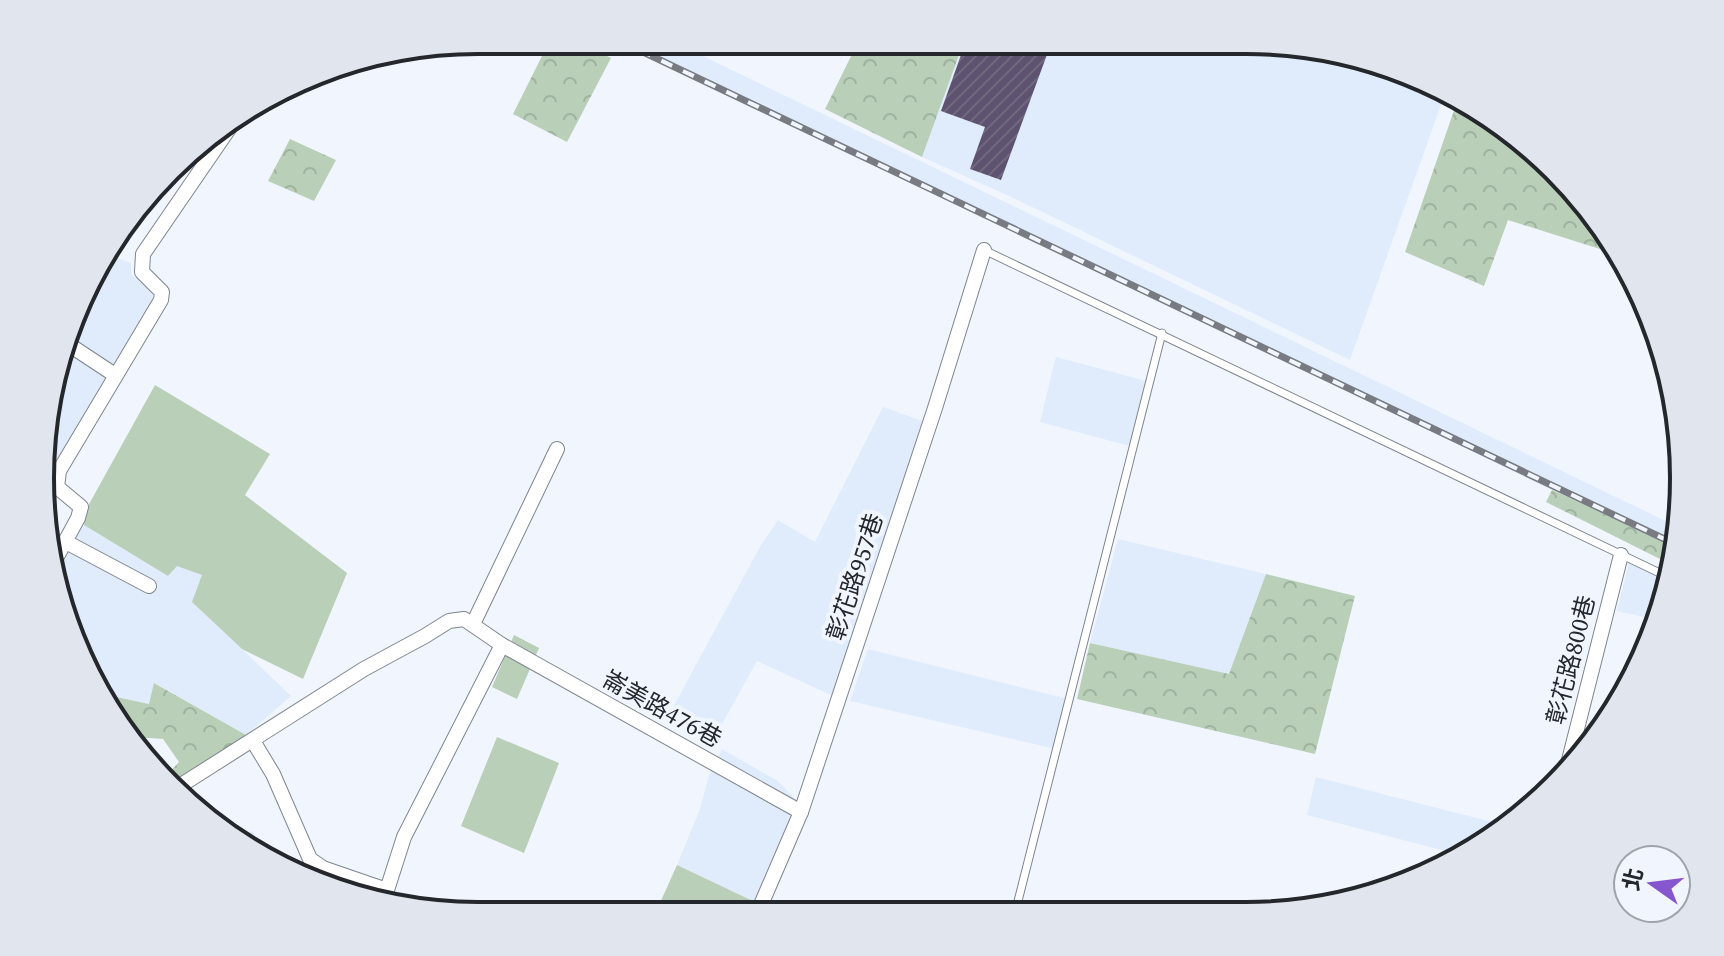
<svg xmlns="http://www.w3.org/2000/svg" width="1724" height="956" font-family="'Source Serif 4','Noto Sans TC',serif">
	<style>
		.built { fill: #e0ecfc }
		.green { fill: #b9cfb8 }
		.forest { fill: url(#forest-crowns) }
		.building { fill: url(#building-hatch) }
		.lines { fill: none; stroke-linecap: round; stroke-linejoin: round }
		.lane-casing { stroke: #7e858d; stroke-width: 9 }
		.street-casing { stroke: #7e858d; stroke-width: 16 }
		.lane { stroke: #fff; stroke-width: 7 }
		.street { stroke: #fff; stroke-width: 14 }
		.rail-casing { stroke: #787c82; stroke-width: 7 }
		.rail { stroke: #f1f6fe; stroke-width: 4; stroke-dasharray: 12; stroke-linecap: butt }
		.labels { text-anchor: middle; stroke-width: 8; stroke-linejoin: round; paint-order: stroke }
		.street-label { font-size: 24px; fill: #24272b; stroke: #f1f6fe }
		.rim { fill: none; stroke: #24272b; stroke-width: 4 }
	</style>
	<defs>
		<pattern id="forest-crowns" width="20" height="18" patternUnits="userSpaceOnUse" patternTransform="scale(2)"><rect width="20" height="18" fill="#b9cfb8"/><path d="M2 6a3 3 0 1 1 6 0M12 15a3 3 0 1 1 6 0" fill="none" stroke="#9fb29e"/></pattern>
		<pattern id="building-hatch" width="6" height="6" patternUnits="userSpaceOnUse" patternTransform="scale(2)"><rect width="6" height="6" fill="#5d526f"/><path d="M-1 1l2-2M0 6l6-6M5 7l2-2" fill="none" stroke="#70687f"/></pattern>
	</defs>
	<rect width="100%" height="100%" fill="#f1f6fe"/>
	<g class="built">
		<polygon points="625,40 670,40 1680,528 1676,546 1552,490"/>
		<polygon points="964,41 1274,41 1360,55 1446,91 1350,360 1009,196 922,157"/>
		<polygon points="105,254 131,263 131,274 151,291 153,298 149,310 44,480 55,365"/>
		<polygon points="1056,357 1150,382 1133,447 1040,422"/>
		<polygon points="883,407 928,423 837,698 757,661 717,733 672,709 761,545 778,520 815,542"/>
		<polygon points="84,525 168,576 177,565 203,575 193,602 291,696 246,735 155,683 150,704 103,694 74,646 50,546 64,554"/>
		<polygon points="1118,539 1266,574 1229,674 1090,643"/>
		<polygon points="1630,559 1666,576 1652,619 1617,611"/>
		<polygon points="868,649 1068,699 1055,749 850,701"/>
		<polygon points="722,749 778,781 798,802 755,902 677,865 700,809 709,775"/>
		<polygon points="1316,777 1508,826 1490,842 1464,856 1307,815"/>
		<polygon points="253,831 262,859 233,836"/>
	</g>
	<g class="green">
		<polygon points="155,385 270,454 245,495 347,573 303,679 242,649 192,602 202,575 177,566 168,576 84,525 88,506"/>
		<polygon points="514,635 539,648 517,699 492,687"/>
		<polygon points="497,737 559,763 524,853 461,826"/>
		<polygon points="677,865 755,902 751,914 655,914"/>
	</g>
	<g class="forest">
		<polygon points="550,40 575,40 611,58 567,142 513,114"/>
		<polygon points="859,40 964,41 922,157 825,109"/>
		<polygon points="1459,96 1593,211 1607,238 1603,250 1508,220 1484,286 1405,252"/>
		<polygon points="290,139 336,160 314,201 268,181"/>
		<polygon points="1552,490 1676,546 1670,564 1546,502"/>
		<polygon points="1266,574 1355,596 1315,754 1077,699 1090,643 1229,674"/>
		<polygon points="154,683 246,735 171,785 163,779 179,762 163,739 134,737 133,741 103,694 149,704"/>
	</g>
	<polygon class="building" points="966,41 1052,41 1001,180 970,169 985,127 941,111"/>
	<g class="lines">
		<g class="lane-casing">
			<g id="lane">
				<polyline points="984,250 1666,576"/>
				<polyline points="1015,913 1162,333"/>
			</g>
		</g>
		<g class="street-casing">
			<g id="street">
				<polyline points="339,63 340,64"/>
				<polyline points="71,328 79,318"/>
				<polyline points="65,342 115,375"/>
				<polyline points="66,542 149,586"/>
				<polyline points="54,562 78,518 81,507 57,487 59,471 161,300 162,292 142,272 143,254 237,117"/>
				<polyline points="473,624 557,449"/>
				<polyline points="253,741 273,774 310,859 323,868 327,875 324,884"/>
				<polyline points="1565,776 1621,555"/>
				<polyline points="175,789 364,669 425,636 449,621 464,619 502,645 801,812"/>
				<polyline points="323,868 387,890 404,837 502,645"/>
				<polyline points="757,914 801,812 935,408 984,250"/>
			</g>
		</g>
		<use href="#lane" class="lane"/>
		<use href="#street" class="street"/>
		<g class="rail-casing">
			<polyline id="rail" points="618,40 1677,545"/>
		</g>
		<use href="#rail" class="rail"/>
	</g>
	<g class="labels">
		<g class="street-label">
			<text transform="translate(855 577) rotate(-72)" y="8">彰花路957巷</text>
			<text transform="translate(1571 660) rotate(-76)" y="8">彰花路800巷</text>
			<text transform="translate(662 709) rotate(29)" y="8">崙美路476巷</text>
		</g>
	</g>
	<path d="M0 0H1724V956H0ZM478 54H1246A424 424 0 0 1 1670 478V478A424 424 0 0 1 1246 902H478A424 424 0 0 1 54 478V478A424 424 0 0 1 478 54Z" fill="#e1e5ed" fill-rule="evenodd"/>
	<path class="rim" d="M478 54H1246A424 424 0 0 1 1670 478V478A424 424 0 0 1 1246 902H478A424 424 0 0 1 54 478V478A424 424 0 0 1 478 54Z"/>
	<g transform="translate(1652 884) rotate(284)"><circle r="38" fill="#f1f6fe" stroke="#9fa3aa" stroke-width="2"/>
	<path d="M0-6L14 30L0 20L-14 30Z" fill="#8656ce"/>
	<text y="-12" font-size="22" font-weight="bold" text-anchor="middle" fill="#24272b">北</text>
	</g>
</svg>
